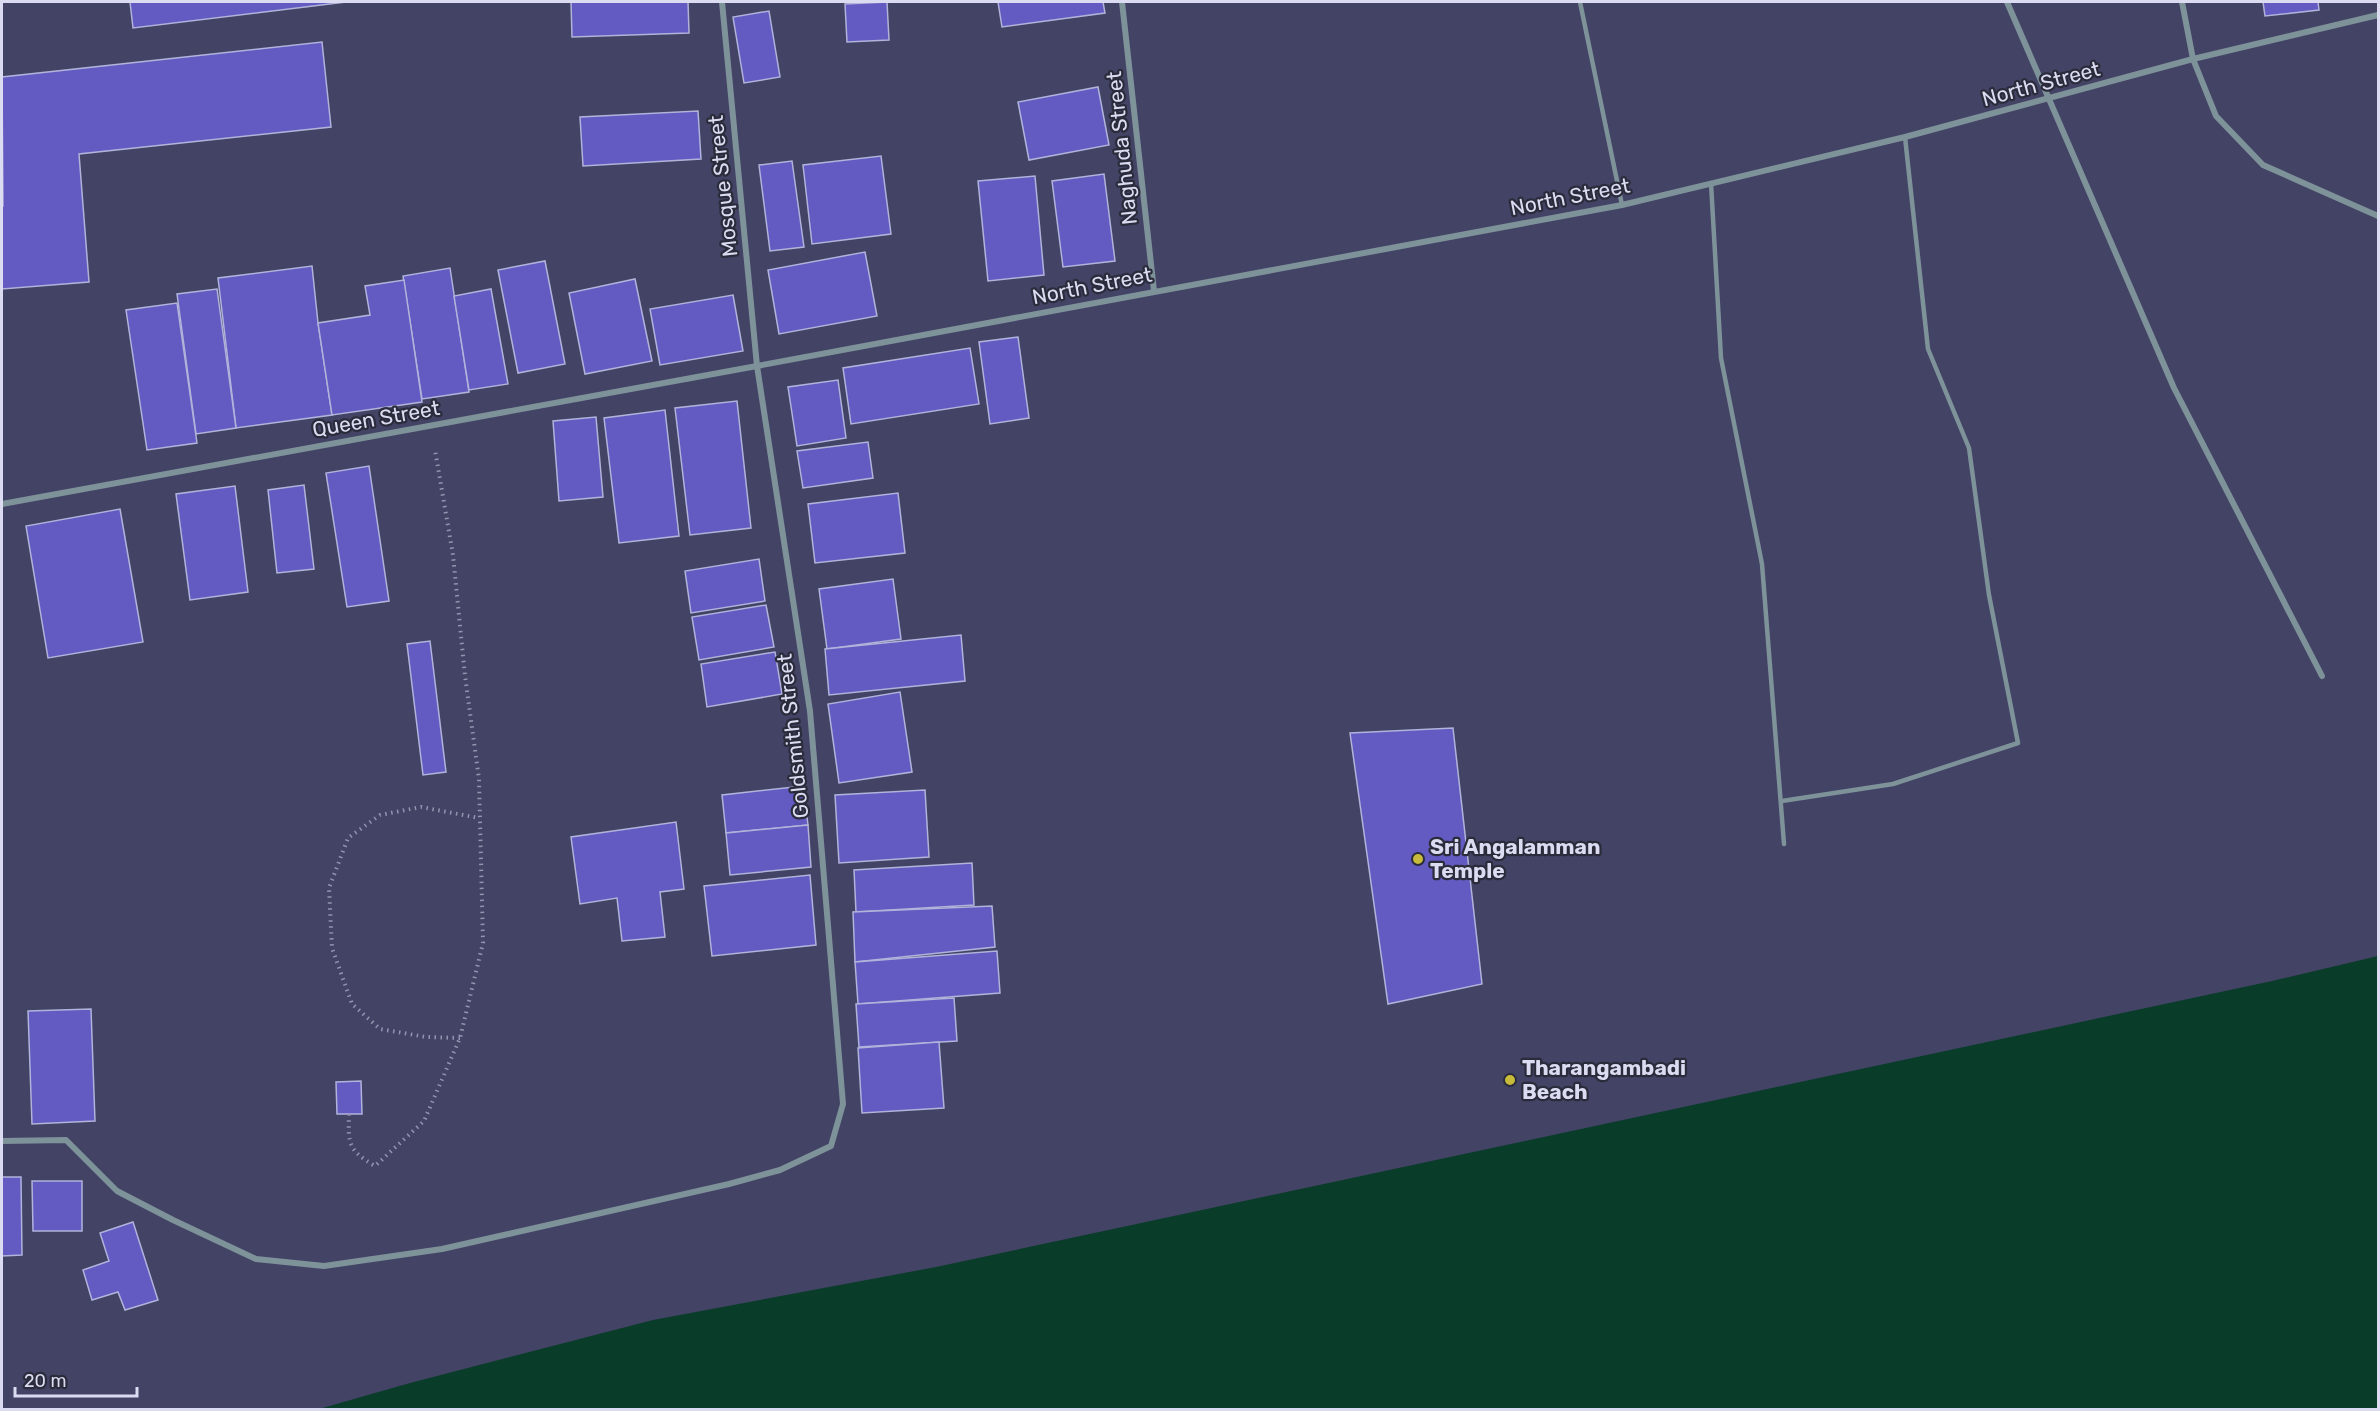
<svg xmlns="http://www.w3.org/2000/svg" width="2380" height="1411" font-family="Rubik,sans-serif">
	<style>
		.water { fill: #0a3c2a }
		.building { fill: #635bc2; stroke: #b1b3db; stroke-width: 1.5 }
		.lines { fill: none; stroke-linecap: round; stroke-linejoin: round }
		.path { stroke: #9394af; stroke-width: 4; stroke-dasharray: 1.5 4.5; stroke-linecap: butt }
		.service { stroke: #7e9299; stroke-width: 4.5 }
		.minor { stroke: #7e9299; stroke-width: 6 }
		.poi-dot { fill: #c8bb3b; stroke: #2b2c3b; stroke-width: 2 }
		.labels { text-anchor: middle; stroke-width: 4.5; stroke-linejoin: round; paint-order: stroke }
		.street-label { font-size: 21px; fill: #dbdcf1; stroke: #2b2c3b }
		.poi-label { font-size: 21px; font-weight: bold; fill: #dbdcf1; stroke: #2b2c3b; text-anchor: start }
	</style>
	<rect width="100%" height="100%" fill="#434365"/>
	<polygon class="water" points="2378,956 2378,1409 319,1409 410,1383 653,1320 936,1267 2272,981"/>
	<g class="building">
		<polygon points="130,2 346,2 133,28"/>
		<polygon points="571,2 688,2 689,33 572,37"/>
		<polygon points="887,2 889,40 847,42 845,4"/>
		<polygon points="998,2 1103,2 1105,13 1002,27"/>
		<polygon points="2263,2 2318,2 2319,10 2265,16"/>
		<polygon points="769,11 780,77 744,83 733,17"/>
		<polygon points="322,42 331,127 79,154 89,282 2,289 2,206 3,206 2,77"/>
		<polygon points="1098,87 1109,145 1029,160 1018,102"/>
		<polygon points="698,111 701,159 583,166 580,117"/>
		<polygon points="881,156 891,234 812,244 803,165"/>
		<polygon points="792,161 804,247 770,251 759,165"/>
		<polygon points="1104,174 1115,261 1063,267 1052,181"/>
		<polygon points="1035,176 1044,275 988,281 978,181"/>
		<polygon points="865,252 877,316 779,334 768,270"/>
		<polygon points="545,261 565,364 518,373 498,270"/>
		<polygon points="312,266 318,323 332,415 236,428 218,278"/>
		<polygon points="450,268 469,392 422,399 403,276"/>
		<polygon points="635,279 652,361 585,374 569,293"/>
		<polygon points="404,280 422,402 332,415 318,323 370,315 365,286"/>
		<polygon points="217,289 236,428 196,434 177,294"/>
		<polygon points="491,289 508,384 469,390 454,296"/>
		<polygon points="733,295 743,351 660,365 650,309"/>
		<polygon points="177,303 197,443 147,450 126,310"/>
		<polygon points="1018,337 1029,418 990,424 979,342"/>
		<polygon points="970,348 979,404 851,424 843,368"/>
		<polygon points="838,380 846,438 797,446 788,387"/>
		<polygon points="737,401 751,528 690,535 675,408"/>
		<polygon points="665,410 679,536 619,543 604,418"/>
		<polygon points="596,417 603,497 559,501 553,421"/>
		<polygon points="868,442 873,478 803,488 797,451"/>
		<polygon points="369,466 389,601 347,607 326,473"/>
		<polygon points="304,485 314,569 277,573 268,490"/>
		<polygon points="235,486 248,592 190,600 176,494"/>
		<polygon points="898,493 905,553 815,563 808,504"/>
		<polygon points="120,509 143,642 48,658 26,526"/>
		<polygon points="759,559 765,601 691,613 685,571"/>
		<polygon points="893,579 901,639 827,649 819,589"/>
		<polygon points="766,605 774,647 699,660 692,617"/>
		<polygon points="961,635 965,681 829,695 825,649"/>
		<polygon points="430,641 446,772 423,775 407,644"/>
		<polygon points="775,652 782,694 707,707 701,664"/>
		<polygon points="900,692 912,772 839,783 828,704"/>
		<polygon points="1453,728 1482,984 1388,1004 1350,733"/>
		<polygon points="803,786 808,825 726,833 722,795"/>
		<polygon points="925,790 929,857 839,863 835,795"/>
		<polygon points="676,822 684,889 660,892 665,937 622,941 617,898 580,904 571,837"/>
		<polygon points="808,825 811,867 730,875 726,833"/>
		<polygon points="972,863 974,905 856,912 854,870"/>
		<polygon points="810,875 816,945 712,956 704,886"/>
		<polygon points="992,906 995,947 855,962 853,912"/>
		<polygon points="997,951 1000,993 858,1004 855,962"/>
		<polygon points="954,998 957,1041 859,1047 856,1004"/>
		<polygon points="91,1009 95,1121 32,1124 28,1011"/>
		<polygon points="939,1042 944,1108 862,1113 858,1048"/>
		<polygon points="361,1081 362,1114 337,1114 336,1082"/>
		<polygon points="2,1177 21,1177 22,1255 2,1256"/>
		<polygon points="32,1181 82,1181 82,1231 33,1231"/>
		<polygon points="133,1222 158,1300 125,1310 118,1292 92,1300 83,1270 109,1261 100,1233"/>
	</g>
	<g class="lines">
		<g class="path">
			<polyline points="460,1038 426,1037 380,1029 352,1004 332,948 329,888 348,838 380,815 421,807 479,818"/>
			<path d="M349,1114C348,1144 348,1150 375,1166L424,1121L460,1038L483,943L479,779L465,676L453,555L435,450"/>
		</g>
		<g class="service">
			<polyline points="1580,2 1622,205"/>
			<polyline points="1711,183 1721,358 1762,564 1784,844"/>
			<polyline points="1782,801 1893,784 2018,743 1989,595 1969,448 1928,349 1905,137"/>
		</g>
		<g class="minor">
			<polyline points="1122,2 1154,291"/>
			<polyline points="2007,2 2174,388 2322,676"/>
			<polyline points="2182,2 2193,59 2216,116 2263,165 2378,216"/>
			<polyline points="2,504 757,366 1622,205 1905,137 2193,59 2378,15"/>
			<polyline points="2,1141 66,1140 117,1191 173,1220 256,1259 324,1266 442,1249 729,1184 780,1170 831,1146 843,1104 810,711 757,366 722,2"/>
		</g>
	</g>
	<g class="poi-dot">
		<circle cx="1418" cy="859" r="6"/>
		<circle cx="1510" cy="1080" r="6"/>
	</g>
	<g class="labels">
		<g class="street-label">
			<text transform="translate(2041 84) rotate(-15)" y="7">North Street</text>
			<text transform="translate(1122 148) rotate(-96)" y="7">Naghuda Street</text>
			<text transform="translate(723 186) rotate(-96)" y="7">Mosque Street</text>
			<text transform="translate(1570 197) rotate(-11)" y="7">North Street</text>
			<text transform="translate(1092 286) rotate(-11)" y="7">North Street</text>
			<text transform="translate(376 419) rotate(-10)" y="7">Queen Street</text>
			<text transform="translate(793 736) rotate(-96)" y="7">Goldsmith Street</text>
		</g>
		<g class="poi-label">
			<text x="1430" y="854">Sri Angalamman<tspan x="1430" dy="24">Temple</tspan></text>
			<text x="1522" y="1075">Tharangambadi<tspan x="1522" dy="24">Beach</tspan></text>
		</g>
	</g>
	<rect width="2380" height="1411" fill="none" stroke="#dbdcf1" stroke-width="6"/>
	<path d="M15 1387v9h122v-9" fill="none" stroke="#dbdcf1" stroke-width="3"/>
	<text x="24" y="1387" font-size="18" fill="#dbdcf1" stroke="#2b2c3b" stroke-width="4.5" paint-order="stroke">20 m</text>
</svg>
